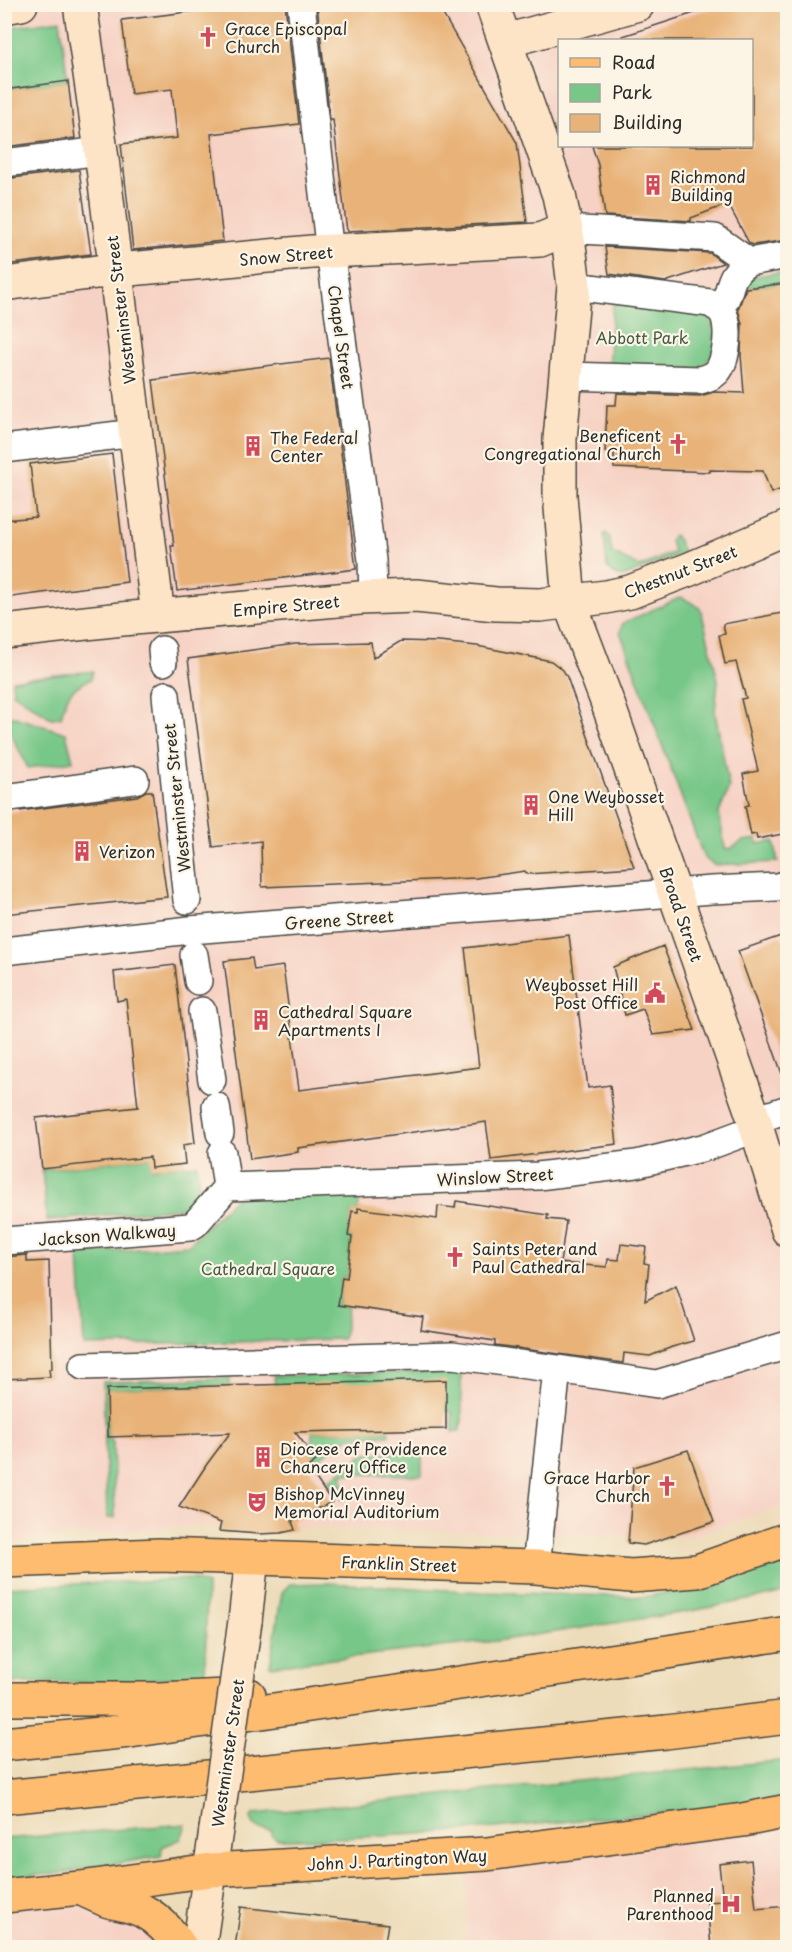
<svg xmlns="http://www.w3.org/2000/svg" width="792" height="1952" font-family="'Playpen Sans',sans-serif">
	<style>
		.built { fill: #f6d2c4; fill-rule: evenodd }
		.green { fill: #77c788; stroke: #51795a; stroke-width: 1.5 }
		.building { fill: #e8b278 }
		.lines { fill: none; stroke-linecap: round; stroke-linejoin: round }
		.street-casing { stroke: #484640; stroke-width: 30 }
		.secondary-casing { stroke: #484640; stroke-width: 36 }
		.primary-casing { stroke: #484640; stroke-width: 36 }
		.highway-casing { stroke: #484640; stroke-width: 36 }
		.street { stroke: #fff; stroke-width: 27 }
		.secondary { stroke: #fee4c6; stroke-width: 33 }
		.primary { stroke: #fdbc70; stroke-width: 33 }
		.highway { stroke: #fdbc70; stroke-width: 33 }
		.secondary-bridge-casing { stroke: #484640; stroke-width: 36; stroke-linecap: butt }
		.secondary-bridge { stroke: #fee4c6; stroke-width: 33 }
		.labels { text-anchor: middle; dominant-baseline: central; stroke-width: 4.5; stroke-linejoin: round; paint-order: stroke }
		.poi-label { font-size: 16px; fill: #2b2b2b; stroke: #fcf5e5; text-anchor: start }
		.street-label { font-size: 16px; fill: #2b2b2b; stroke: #fcf5e5 }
		.park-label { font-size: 16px; fill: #425a47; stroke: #fcf5e5 }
	</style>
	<rect width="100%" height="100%" fill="#fcf5e5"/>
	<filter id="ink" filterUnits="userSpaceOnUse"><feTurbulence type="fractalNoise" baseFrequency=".0167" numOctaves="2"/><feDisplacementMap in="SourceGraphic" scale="12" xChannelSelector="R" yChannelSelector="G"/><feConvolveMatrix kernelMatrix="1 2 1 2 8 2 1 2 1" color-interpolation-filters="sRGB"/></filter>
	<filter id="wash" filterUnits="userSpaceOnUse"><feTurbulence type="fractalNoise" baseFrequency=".008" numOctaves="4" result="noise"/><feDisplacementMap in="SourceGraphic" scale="24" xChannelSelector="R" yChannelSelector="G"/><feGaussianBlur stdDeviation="1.35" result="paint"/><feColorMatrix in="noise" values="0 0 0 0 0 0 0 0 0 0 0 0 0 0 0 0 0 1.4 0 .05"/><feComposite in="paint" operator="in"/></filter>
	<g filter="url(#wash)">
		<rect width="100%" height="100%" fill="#eddcb9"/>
		<path class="built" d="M5 5H787V1505L690 1537 201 1525 5 1542ZM560 40H752V146H560Z
			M787 1820V1947L463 1948 468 1911 465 1858Z
			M81 1884 182 1948H5V1889Z"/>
		<path class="green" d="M60 20 68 81 5 90 4 28Z
			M787 271V283L736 289 745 278Z
			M613 302 707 314C719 332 719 359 697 369L608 368Z
			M606 533 609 536 612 553 640 567 674 552 670 541 673 535 677 538 683 553 625 576C618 578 611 573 607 567L604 535Z
			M681 597 696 605 701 610 718 680 715 712 729 788 719 813 725 849H730L743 841 757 839 758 844 774 841 778 862 714 865 704 858 620 632 623 623Z
			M93 671 91 679C70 688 66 695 61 717L51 718 13 693 12 680Z
			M5 714 66 733 73 761 28 768 5 722Z
			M150 1157 152 1168 197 1164 201 1206 47 1221 42 1170Z
			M365 1193 359 1200 358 1212H352L348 1236 352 1237 347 1278 342 1277 338 1305 348 1307 343 1339 84 1346 79 1254 188 1245 238 1195Z
			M461 1371 462 1421 459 1432H453L452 1412 275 1385 274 1376Z
			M230 1378V1385L107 1389 108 1436 113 1443 115 1518H107L103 1382Z
			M389 1430V1435L350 1437 317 1460 309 1450 312 1446V1432Z
			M422 1452V1475L343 1474V1500L328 1481 365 1454Z
			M787 1562V1592L692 1611 496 1641 270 1666 282 1592 290 1584 328 1583 482 1592 644 1597 722 1582Z
			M193 1579 207 1585 205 1676 106 1682 5 1683 4 1587Z
			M787 1760V1798C723 1809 657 1813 592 1819 487 1829 382 1839 277 1839L271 1835 272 1830 260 1829 253 1823 251 1817 254 1814Z
			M186 1824 181 1839 162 1847 161 1856 54 1874 5 1877V1839Z"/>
		<g id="blocks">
			<path class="building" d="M237 4H285L299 124 211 134 223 241 133 250 121 144 177 138 172 89 131 94 122 20 237 6Z
				M317 4H437L517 143 527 222 347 231 333 120H330Z
				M722 4H788V240L753 245 749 243 728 204 691 218V221L605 216 598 165 592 146H752V40H624L623 36Z
				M68 81 75 138 4 147V90Z
				M79 170 91 254 4 265V179Z
				M605 247 710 253 723 263 665 282 609 274Z
				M788 283V487L771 493 763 471 710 470V472L614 468V452H605L607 405H616L617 393 700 396 714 392 744 393 741 355 742 324 738 309 746 288Z
				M329 358 356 569 177 591 171 546H174L153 380Z
				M112 454 127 582 4 598V520L36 517 30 464Z
				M788 612V833L757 839 756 834 751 835 745 806 749 805 743 774 758 771 741 699 746 698 736 662 725 664 719 635 725 634 723 624Z
				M401 641 439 642 477 646 551 661 563 670 567 677 634 867 527 874 525 871 476 878 262 887 261 841 213 847 188 659 295 644 371 642 373 658Z
				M146 791H152L167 897 4 914V813L137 796Z
				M569 935 588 1088 610 1085 617 1144 491 1160 486 1122 298 1148V1152L250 1159 224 961 252 958 254 970 283 966 299 1090 479 1067 465 948Z
				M781 936 783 940 788 939V1082H785L738 951Z
				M663 946 695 1030 653 1035 643 1009 625 1015 613 967Z
				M175 965 195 1143 183 1145 185 1164 151 1168 150 1157 42 1169 36 1118 138 1107 126 999 117 1001 114 972Z
				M456 1201 548 1215 547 1219 566 1221 560 1263 607 1267 608 1259 619 1260 621 1244 646 1247 644 1263 649 1264 645 1301 676 1285 694 1341 672 1347 650 1356 624 1353 623 1363 495 1345V1341L421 1330 423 1317 338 1305 342 1277 347 1278 352 1237 348 1236 352 1211 358 1212V1208L437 1219 438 1206 455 1208Z
				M27 1255V1262L49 1261 52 1369H49L50 1377 4 1379V1257Z
				M446 1380V1429L295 1432 317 1460 308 1467 332 1502 292 1521 295 1530 281 1533 259 1534 219 1531 221 1523 179 1507 207 1464 230 1433 108 1437 107 1389Z
				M688 1450 714 1522 644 1545 628 1543 634 1467Z
				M751 1860 756 1909 788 1906V1947H711L707 1902 723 1901 719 1864Z
				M241 1907 388 1924 384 1947H235Z"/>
		</g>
	</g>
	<g filter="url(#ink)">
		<use href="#blocks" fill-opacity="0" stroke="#484640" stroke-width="1.5"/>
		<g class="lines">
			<g class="street-casing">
				<path id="street" d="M301 4 328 236 372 560 373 598
					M4 163 101 151
					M566 229 715 238 749 262 788 255
					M718 307C736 294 722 278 749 262
					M567 376 700 380C707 378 712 377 717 372 727 361 731 324 722 312 719 308 714 306 710 303L574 286
					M4 449 135 433
					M162 650 163 662
					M166 695 187 900
					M4 798 135 780
					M4 951 190 930 712 890 777 887 788 884
					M194 955 198 981
					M202 1011 212 1080
					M216 1106 220 1133
					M755 1120 788 1109
					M222 1153 227 1187
					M227 1187 538 1176 636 1164 706 1147 757 1128
					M4 1241 190 1227 195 1224 227 1187
					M83 1366 452 1355 557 1369 657 1384 788 1345
					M536 1567 557 1369"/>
			</g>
			<g class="secondary-casing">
				<path id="secondary" d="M80 4 101 151 158 616
					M492 4 559 195 569 245 574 286 560 439V496L569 601 608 704 751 1110 788 1230
					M4 7 21 4
					M506 41 638 4
					M4 284 97 272 312 252 540 240 566 229
					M4 632 122 619 360 598 416 596 496 604 540 605 606 597 630 592 690 569 788 527
					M245 1621 252 1558
					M199 1948 216 1830"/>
			</g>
			<g class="primary-casing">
				<path id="primary" d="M4 1561 159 1555 536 1567 631 1576 697 1571 788 1539
					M84 1890C91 1893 99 1897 106 1900 118 1904 131 1905 143 1911 158 1919 172 1934 181 1948
					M4 1896 80 1888 211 1870 487 1854 743 1820 788 1811"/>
			</g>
			<g class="highway-casing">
				<path id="highway" d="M4 1699H159L249 1695
					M4 1744 130 1731 597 1663 788 1633
					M4 1797 666 1732 788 1717"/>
			</g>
			<use href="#street" class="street"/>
			<use href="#secondary" class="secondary"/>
			<use href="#primary" class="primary"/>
			<use href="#highway" class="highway"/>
			<g class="secondary-bridge-casing">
				<path id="secondary-bridge" d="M216 1830 245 1621"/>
			</g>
			<use href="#secondary-bridge" class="secondary-bridge"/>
		</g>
	</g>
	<defs>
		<g id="church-bare" transform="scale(1.62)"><path d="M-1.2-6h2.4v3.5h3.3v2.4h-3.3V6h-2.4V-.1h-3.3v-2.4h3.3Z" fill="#d1495b" stroke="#fcf5e5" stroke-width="2.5" paint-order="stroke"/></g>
		<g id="building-bare" transform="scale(1.62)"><path d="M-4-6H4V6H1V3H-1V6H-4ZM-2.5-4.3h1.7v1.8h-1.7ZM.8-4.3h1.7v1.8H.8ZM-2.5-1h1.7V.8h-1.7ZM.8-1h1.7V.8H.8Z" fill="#d1495b" stroke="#fcf5e5" stroke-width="2.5" paint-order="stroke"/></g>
		<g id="civic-bare" transform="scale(1.62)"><path d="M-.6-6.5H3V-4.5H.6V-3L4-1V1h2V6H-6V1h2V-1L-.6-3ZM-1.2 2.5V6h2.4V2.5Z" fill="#d1495b" stroke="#fcf5e5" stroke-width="2.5" paint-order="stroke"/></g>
		<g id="theatre-bare" transform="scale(1.62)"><path d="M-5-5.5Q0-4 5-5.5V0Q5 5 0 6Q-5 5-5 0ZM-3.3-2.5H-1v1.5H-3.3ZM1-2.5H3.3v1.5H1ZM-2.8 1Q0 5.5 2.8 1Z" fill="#d1495b" stroke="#fcf5e5" stroke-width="2.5" paint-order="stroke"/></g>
		<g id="hospital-bare" transform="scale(1.62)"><path d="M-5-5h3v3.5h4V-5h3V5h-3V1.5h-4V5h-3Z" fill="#d1495b" stroke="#fcf5e5" stroke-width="2.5" paint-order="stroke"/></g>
	</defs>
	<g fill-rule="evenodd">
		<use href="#church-bare" x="208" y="37"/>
		<use href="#building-bare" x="653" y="185"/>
		<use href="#church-bare" x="678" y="444"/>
		<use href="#building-bare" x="253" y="446"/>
		<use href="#building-bare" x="531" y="805"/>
		<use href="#building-bare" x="82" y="851"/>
		<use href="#civic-bare" x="655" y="993"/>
		<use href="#building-bare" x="261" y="1020"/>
		<use href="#church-bare" x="455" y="1257"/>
		<use href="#building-bare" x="263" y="1457"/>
		<use href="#church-bare" x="667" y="1486"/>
		<use href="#theatre-bare" x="257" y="1502"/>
		<use href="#hospital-bare" x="731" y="1904"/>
	</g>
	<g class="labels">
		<g class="poi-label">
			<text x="225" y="28">Grace Episcopal<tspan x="225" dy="18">Church</tspan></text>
			<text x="670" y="176">Richmond<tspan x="670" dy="18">Building</tspan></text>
			<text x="661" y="435" text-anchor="end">Beneficent<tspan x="661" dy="18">Congregational Church</tspan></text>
			<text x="270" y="437">The Federal<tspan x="270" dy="18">Center</tspan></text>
			<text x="548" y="796">One Weybosset<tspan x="548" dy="18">Hill</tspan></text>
			<text x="99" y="851">Verizon</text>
			<text x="638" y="984" text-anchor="end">Weybosset Hill<tspan x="638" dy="18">Post Office</tspan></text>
			<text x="278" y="1011">Cathedral Square<tspan x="278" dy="18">Apartments I</tspan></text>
			<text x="472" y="1248">Saints Peter and<tspan x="472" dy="18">Paul Cathedral</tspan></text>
			<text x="280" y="1448">Diocese of Providence<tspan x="280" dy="18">Chancery Office</tspan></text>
			<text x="650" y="1477" text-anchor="end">Grace Harbor<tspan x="650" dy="18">Church</tspan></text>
			<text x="274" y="1493">Bishop McVinney<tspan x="274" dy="18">Memorial Auditorium</tspan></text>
			<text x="714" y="1895" text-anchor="end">Planned<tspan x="714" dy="18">Parenthood</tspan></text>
		</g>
		<g class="street-label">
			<text transform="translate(286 255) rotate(-5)">Snow Street</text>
			<text transform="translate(120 310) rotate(-97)">Westminster Street</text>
			<text transform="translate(342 337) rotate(82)">Chapel Street</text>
			<text transform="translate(680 571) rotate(-21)">Chestnut Street</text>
			<text transform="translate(286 605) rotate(-5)">Empire Street</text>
			<text transform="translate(176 798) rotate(-96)">Westminster Street</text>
			<text transform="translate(682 914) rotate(71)">Broad Street</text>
			<text transform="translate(339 919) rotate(-4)">Greene Street</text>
			<text transform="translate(495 1176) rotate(-3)">Winslow Street</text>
			<text transform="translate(107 1234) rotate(-4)">Jackson Walkway</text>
			<text transform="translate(399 1563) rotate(2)">Franklin Street</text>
			<text transform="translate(227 1753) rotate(-82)">Westminster Street</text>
			<text transform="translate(397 1859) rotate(-3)">John J. Partington Way</text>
		</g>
		<g class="park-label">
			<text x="642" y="337">Abbott Park</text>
			<text x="268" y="1268">Cathedral Square</text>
		</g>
	</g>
	<rect width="792" height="1952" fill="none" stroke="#fcf5e5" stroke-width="24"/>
	<rect x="558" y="39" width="195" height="108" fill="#fcf5e5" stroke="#a8a49b" stroke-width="1.5"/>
	<rect x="570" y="58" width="30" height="9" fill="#fdbc70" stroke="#a8a49b" stroke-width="1.5"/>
	<text x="612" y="69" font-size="18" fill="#2b2b2b">Road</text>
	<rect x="570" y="84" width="30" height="18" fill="#77c788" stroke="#a8a49b" stroke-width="1.5"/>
	<text x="612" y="99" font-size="18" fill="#2b2b2b">Park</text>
	<rect x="570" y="114" width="30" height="18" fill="#e8b278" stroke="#a8a49b" stroke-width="1.5"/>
	<text x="612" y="129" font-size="18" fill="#2b2b2b">Building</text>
</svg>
